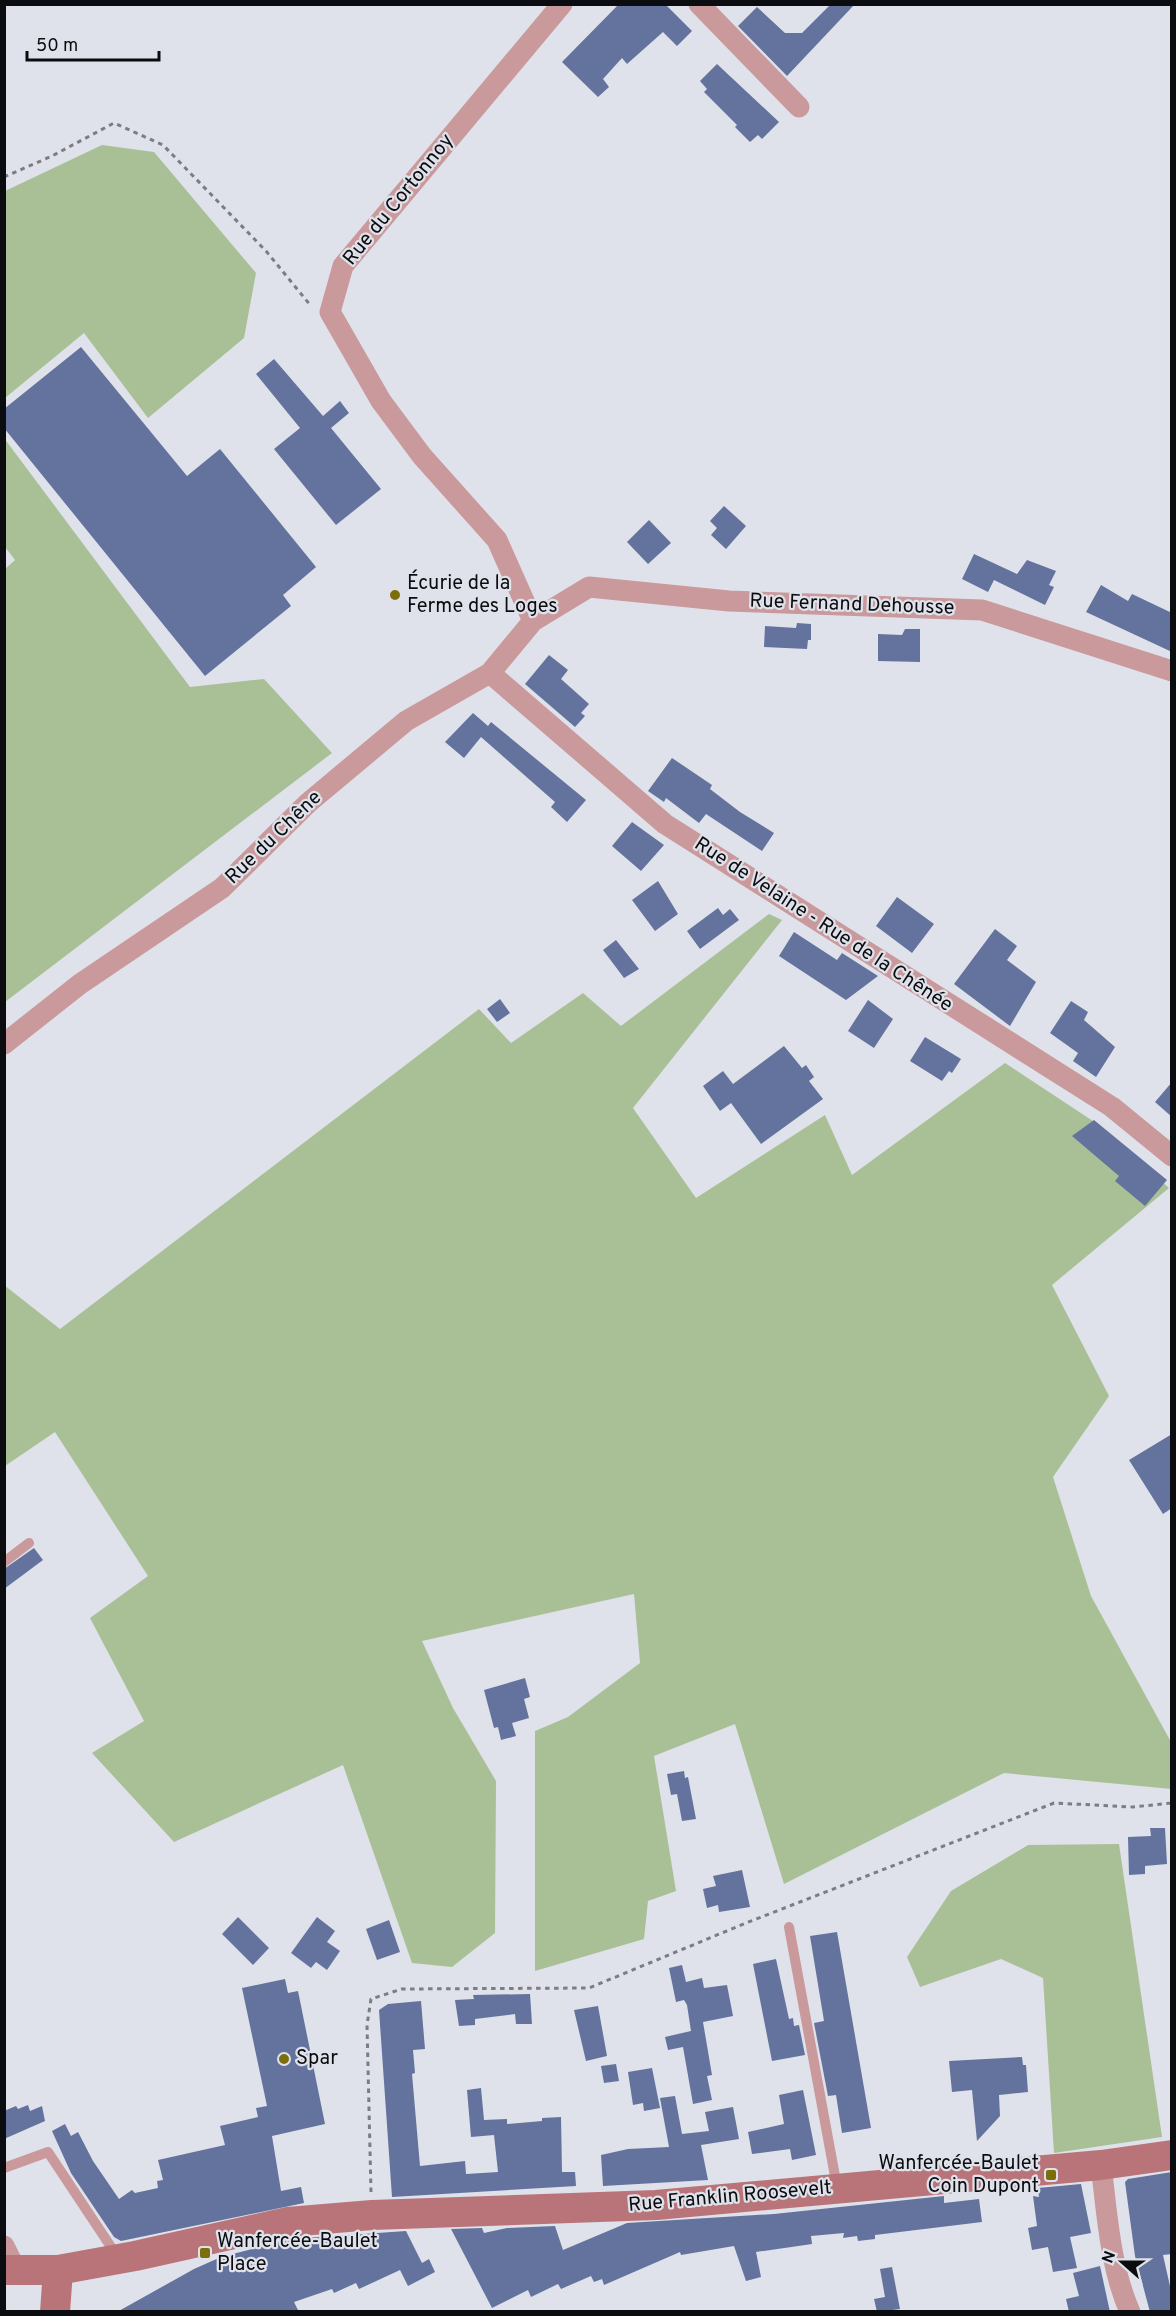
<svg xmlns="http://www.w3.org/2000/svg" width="1176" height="2316" font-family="Overpass,sans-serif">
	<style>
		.green { fill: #a9c097 }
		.building { fill: #63739d }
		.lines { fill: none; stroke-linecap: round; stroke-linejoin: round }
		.path { stroke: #7b7d82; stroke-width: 3; stroke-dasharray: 4.5 4.5; stroke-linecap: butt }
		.service { stroke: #c9999c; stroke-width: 10 }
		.minor { stroke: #c9999c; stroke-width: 21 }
		.secondary { stroke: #b9747a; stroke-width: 30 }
		.poi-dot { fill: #7d6e0c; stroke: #dfe2ea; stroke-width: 2 }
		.labels { text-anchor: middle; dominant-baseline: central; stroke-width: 4.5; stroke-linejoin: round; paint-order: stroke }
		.street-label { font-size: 20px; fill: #0b0c0f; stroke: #dfe2ea }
		.poi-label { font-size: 20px; fill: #0b0c0f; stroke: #dfe2ea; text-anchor: start }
	</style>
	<rect width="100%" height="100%" fill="#dfe2ea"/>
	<path class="green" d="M102 145 154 152 256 273 244 338 148 418 84 333 5 398V191Z
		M4 438 190 687 264 679 332 753 5 1002 4 570 15 560 5 547Z
		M769 914 782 920 633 1108 696 1198 825 1115 852 1175 1005 1063 1099 1125 1169 1188 1052 1285 1109 1396 1053 1477 1091 1596 1171 1742V1789L1004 1773 784 1884 735 1724 654 1756 676 1891 648 1901 644 1939 535 1971V1731L568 1717 640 1663 634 1594 422 1641 453 1708 496 1781 495 1933 452 1967 412 1963 343 1765 174 1842 92 1753 144 1721 90 1618 148 1576 55 1432 5 1466 4 1285 60 1329 479 1009 511 1043 583 993 621 1026Z
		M1119 1844 1162 2137 1054 2153 1043 1978 1001 1959 920 1987 907 1957 951 1891 1028 1845Z"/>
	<path class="building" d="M619 4H665L692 31 677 46 663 32 627 64 622 58 603 79 609 87 598 97 562 62Z
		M831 4H855L787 76 738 26 757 7 785 33H802Z
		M717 64 779 122 762 139 758 135 750 142 735 127 737 125 704 92 707 89 700 81Z
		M81 347 187 476 220 449 316 567 283 595 291 606 205 676 4 428V409Z
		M274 359 323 416 340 401 349 413 331 428 381 489 336 525 274 449 300 428 256 374Z
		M724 506 746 526 726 549 711 535 717 528 710 521Z
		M649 520 671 543 648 564 627 542Z
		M974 554 1017 574 1027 560 1056 571 1049 585 1054 587 1045 605 994 580 988 592 962 579Z
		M1101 585 1128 601 1132 594 1172 613V652L1086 612Z
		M797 623 811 624V640H808L807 649 764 647 765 626 796 628Z
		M905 629H920V662L878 661V634L902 635Z
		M549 655 568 670 561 679 589 704 581 713 585 716 575 727 525 684Z
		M473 713 488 726 491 722 586 800 567 822 551 807 555 802 481 737 464 758 445 742Z
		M672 758 712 785 710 789 740 812 774 833 762 851 706 814 699 823 666 798 664 802 648 791Z
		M632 822 664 845 641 871 612 846Z
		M658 881 678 914 655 931 632 900Z
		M897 897 934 924 912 953 876 926Z
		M718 908 723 915 730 909 739 920 700 949 687 931Z
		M995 929 1017 946 1007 960 1036 982 1010 1026 954 984Z
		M794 932 837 960 842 953 878 976 846 1000 779 956Z
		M616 940 639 969 624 978 603 950Z
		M500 999 510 1013 497 1022 487 1009Z
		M868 1000 893 1019 874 1048 848 1031Z
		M1071 1001 1088 1012 1084 1020 1115 1047 1096 1077 1073 1061 1078 1053 1050 1033Z
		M925 1037 961 1059 952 1073 949 1071 942 1081 910 1061Z
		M784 1046 802 1068 806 1065 814 1077 809 1081 823 1099 761 1144 731 1103 720 1111 703 1086 723 1071 733 1084Z
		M1172 1082V1117L1155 1102Z
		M1094 1120 1167 1180 1145 1206 1115 1181 1119 1176 1072 1136Z
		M1172 1434V1508L1163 1514 1129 1460Z
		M34 1548 43 1560 4 1589V1569Z
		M525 1678 530 1697 524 1699 529 1718 512 1723 516 1736 501 1740 498 1727 494 1728 484 1690Z
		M684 1771 685 1778 688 1777 696 1819 682 1821 677 1794 671 1795 667 1774Z
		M1150 1828H1165L1167 1864 1145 1866V1874L1129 1875 1128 1837 1151 1836Z
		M742 1870 750 1907 719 1912 718 1905 707 1908 703 1889 716 1886 713 1876Z
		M238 1917 269 1948 253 1965 222 1934Z
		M317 1917 335 1931 327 1942 340 1951 327 1970 316 1962 311 1968 291 1953Z
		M389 1920 400 1952 377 1960 366 1929Z
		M837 1932 871 2128 842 2133 836 2095 828 2096 814 2023 824 2021 810 1936Z
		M776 1959 789 2019 793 2018 794 2026 799 2025 805 2055 772 2061 753 1964Z
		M682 1965 686 1982 702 1978 704 1988 727 1985 733 2016 703 2022 712 2075 707 2076 712 2100 693 2104 683 2047 668 2050 665 2037 691 2031 687 2005 684 2000 676 2002 669 1968Z
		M285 1979 288 1993 298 1991 325 2124 272 2136 281 2191 301 2187 304 2203 121 2241 114 2237 71 2173 52 2131 65 2124 71 2136 78 2132 93 2161 119 2199 132 2190 135 2193 158 2188 157 2181 163 2180 158 2160 225 2145 220 2126 258 2117 256 2108 267 2106 242 1988Z
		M530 1994 532 2024H516L515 2014 475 2019V2025L459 2026 455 2000 474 1999 473 1995Z
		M421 2001 425 2049 413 2050 415 2073 412 2074 420 2166 465 2161 466 2174 498 2172 494 2135 471 2137 467 2090 481 2088 484 2120 507 2119V2124L542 2121V2118L561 2117 562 2172H575L576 2186 392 2197 379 2010 388 2004Z
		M598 2006 607 2056 586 2061 574 2010Z
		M1022 2057 1023 2065H1026L1028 2092 999 2095 1000 2116 977 2141 972 2090 952 2092 949 2061Z
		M616 2064 619 2081 604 2083 601 2066Z
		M652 2068 660 2108 644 2111 643 2103 633 2105 628 2072Z
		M803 2090 816 2155 792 2160 790 2149 752 2154 748 2132 784 2124 779 2095Z
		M675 2096 682 2134 709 2131 705 2112 733 2107 739 2139 701 2145 708 2180 603 2186 601 2155 628 2149 669 2147 660 2098Z
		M28 2105 30 2111 42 2106 45 2121 4 2139V2111L16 2106 18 2109Z
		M1172 2172V2254L1163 2255 1172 2295V2312H1150L1135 2256 1125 2182 1128 2179Z
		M1081 2184 1091 2233 1070 2237 1077 2268 1053 2272 1048 2247 1032 2250 1028 2228 1037 2226 1033 2196 1039 2197 1038 2188Z
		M944 2196V2203L979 2199 982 2222 875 2235V2239L858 2241 857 2236 843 2238 844 2233 811 2236 812 2244 756 2252 761 2277 746 2281 734 2246 681 2255 680 2252 604 2285 602 2279 594 2282 591 2276 561 2289 558 2284 531 2297 528 2290 492 2308 451 2229 482 2228 484 2233 507 2228 555 2226 563 2250 627 2223 774 2214Z
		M406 2231 422 2263 429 2259 435 2272 408 2286 400 2270 359 2289 356 2283 334 2293 332 2289 294 2302 299 2312H117L194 2269 221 2257 291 2239Z
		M1100 2266 1110 2312H1069L1066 2299 1079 2296 1073 2273Z
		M892 2267 900 2309 877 2312 874 2299 885 2297 880 2269Z"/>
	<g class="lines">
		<path class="path" d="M4 177 52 156 114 123 163 145 266 251 311 306
			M371 2192 367 2025 371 1999 402 1989 589 1988 746 1923 1054 1803 1133 1807 1172 1803"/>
		<path class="service" d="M4 1562 29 1543
			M789 1927 837 2187
			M4 2168 48 2152 117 2256"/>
		<path class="minor" d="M699 4 799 107
			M533 621 497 540 422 456 381 401 330 312 343 266 562 4
			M490 673 665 824 1112 1107 1172 1156
			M4 1044 80 984 222 888 308 803 406 721 490 673 533 621 589 587 729 601 982 610 1172 671
			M1101 2165C1107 2213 1110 2267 1130 2312
			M4 2246 15 2268"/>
		<path class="secondary" d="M4 2270H58L135 2256 288 2222 372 2215 656 2205 1101 2165 1172 2155
			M55 2312 58 2270"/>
	</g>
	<g class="poi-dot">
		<circle cx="395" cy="595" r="6"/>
		<circle cx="284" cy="2059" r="6"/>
		<rect x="1045" y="2169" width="12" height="12" rx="3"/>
		<rect x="199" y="2247" width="12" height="12" rx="3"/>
	</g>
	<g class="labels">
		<g class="street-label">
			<text transform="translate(399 200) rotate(-51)">Rue du Cortonnoy</text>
			<text transform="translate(852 605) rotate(2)">Rue Fernand Dehousse</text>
			<text transform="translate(274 838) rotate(-44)">Rue du Chêne</text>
			<text transform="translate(823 925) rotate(33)">Rue de Velaine - Rue de la Chênée</text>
			<text transform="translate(730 2197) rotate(-5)">Rue Franklin Roosevelt</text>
		</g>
		<g class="poi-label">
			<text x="407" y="584">Écurie de la<tspan x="407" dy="23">Ferme des Loges</tspan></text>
			<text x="296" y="2059">Spar</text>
			<text x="1039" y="2164" text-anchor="end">Wanfercée-Baulet<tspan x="1039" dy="23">Coin Dupont</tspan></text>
			<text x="217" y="2242">Wanfercée-Baulet<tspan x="217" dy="23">Place</tspan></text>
		</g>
	</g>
	<rect width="1176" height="2316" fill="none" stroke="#0b0c0f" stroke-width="12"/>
	<g transform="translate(1122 2262) rotate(291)" stroke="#dfe2ea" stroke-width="4.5" paint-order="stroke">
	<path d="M0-4.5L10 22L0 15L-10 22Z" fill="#0b0c0f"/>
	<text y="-9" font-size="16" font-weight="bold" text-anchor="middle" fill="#0b0c0f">N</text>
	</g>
	<path d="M27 51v9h132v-9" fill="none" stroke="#0b0c0f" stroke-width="3"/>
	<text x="36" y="51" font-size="18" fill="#0b0c0f" stroke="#dfe2ea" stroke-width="4.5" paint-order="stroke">50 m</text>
</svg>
